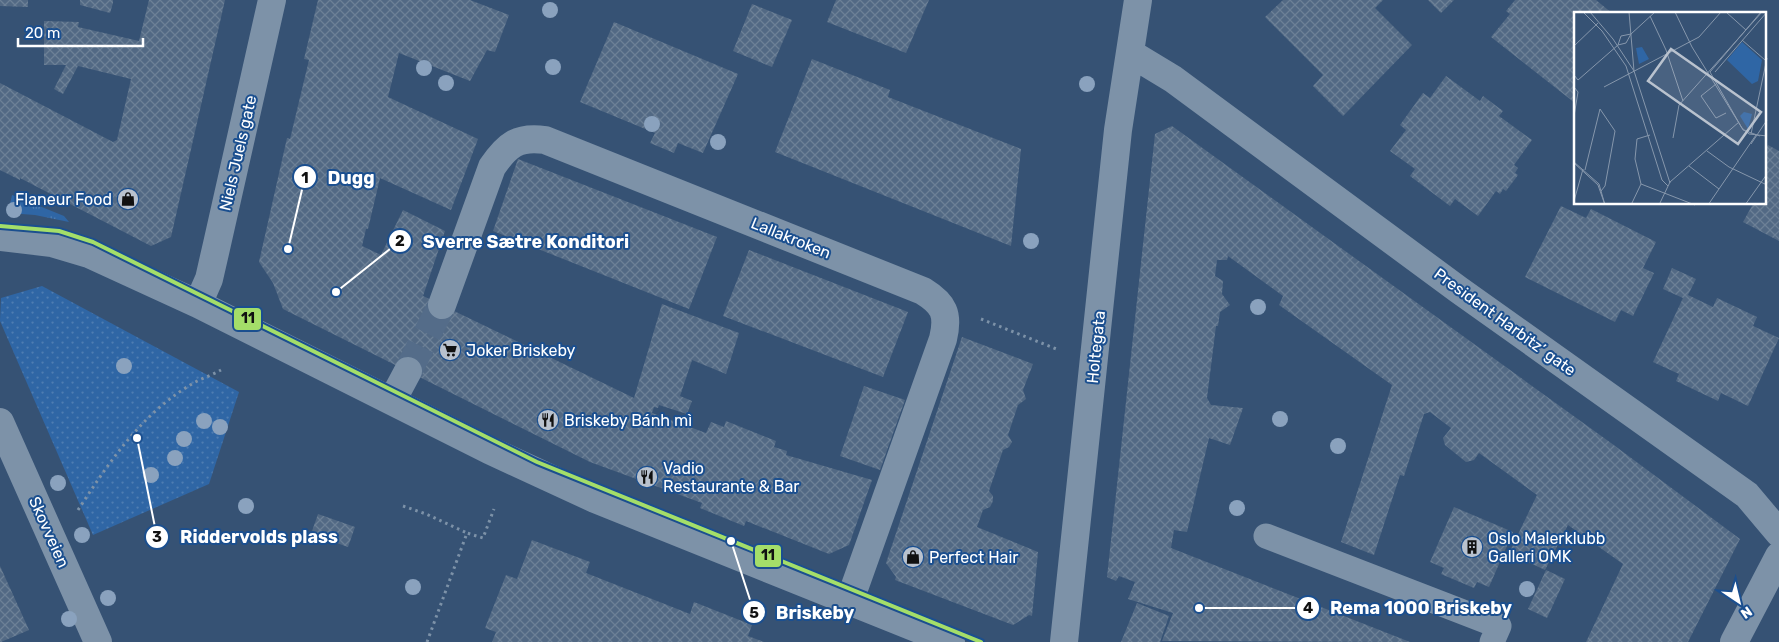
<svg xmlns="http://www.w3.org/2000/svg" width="1779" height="642" font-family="Rubik,sans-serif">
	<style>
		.grass { fill: url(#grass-tufts) }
		.park { fill: url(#park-dots) }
		.building { fill: url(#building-cross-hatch) }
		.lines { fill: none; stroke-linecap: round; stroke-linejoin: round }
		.minor-tunnel { stroke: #546c89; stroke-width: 28; stroke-dasharray: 28 14; stroke-linecap: butt }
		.path { stroke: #7d92a8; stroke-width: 3; stroke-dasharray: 2.5 4; stroke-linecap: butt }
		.service { stroke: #7d92a8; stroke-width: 25 }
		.minor { stroke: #7d92a8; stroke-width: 28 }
		.tram-1-casing { stroke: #1b4f8f; stroke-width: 8 }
		.tram-1 { stroke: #a4de69; stroke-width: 4 }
		.tree { fill: #8aa2be }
		.labels { text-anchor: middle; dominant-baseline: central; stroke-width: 4; stroke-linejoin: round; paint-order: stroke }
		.street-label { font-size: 16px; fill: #fff; stroke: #1b4f8f }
		.poi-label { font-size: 16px; fill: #fff; stroke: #1b4f8f; text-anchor: start }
		.inset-road { fill: none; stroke: #8697ac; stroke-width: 1 }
		.view { fill: #b9c2ce; fill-opacity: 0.15; stroke: #b9c2ce; stroke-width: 2.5 }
		.inset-edge { fill: none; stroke: #fff; stroke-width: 2.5 }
		.leader { fill: none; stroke: #fff; stroke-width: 2 }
		.callout-dot { fill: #fff; stroke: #1b4f8f; stroke-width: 2 }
		.mark-label { font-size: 15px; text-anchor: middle; font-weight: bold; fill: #111 }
		.callout-label { font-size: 18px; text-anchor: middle; font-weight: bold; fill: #fff; stroke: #1b4f8f; stroke-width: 4; stroke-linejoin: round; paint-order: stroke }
		.line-badge { stroke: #1b4f8f; stroke-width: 2 }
		.pale-badge-label { font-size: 14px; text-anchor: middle; font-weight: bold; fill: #111 }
	</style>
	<defs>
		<pattern id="grass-tufts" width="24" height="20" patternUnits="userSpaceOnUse" patternTransform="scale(1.25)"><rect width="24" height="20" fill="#2f66a5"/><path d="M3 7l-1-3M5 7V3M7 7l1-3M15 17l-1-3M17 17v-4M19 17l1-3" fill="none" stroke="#4e7db2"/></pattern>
		<pattern id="park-dots" width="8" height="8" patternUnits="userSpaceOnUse" patternTransform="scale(1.25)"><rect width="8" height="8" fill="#2f66a5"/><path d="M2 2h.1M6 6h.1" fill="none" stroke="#4e7db2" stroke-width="1.8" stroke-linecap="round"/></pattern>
		<pattern id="building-cross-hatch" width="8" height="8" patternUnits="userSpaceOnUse" patternTransform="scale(1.25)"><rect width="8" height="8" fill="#526984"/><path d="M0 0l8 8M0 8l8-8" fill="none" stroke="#6c8096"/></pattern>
	</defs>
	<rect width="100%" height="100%" fill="#365274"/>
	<path class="grass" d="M12 195 64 216 69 222 35 215 8 213Z"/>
	<path class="park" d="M42 286 239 392 209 484 93 535 0 321 1 298Z"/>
	<path class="building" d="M0 0H28V7L0 6Z
		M80 0H113V3L110 13 80 5Z
		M149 0H225L171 237 151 246 20 178V180L0 170V83L113 142 117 140 131 79 78 66 63 94 54 89 66 65H44V21L79 22 78 27 139 41Z
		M318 0H470L509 15 495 52 487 50 470 81 399 53 388 97 478 139 451 210 380 178 368 229H366L362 246 381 255 403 210 445 231 423 296 634 398 662 304 739 333 726 374 692 360 680 396 692 401 687 414 659 405 658 408 654 407 652 413 706 433 711 422 724 427 726 421 776 441 774 447 787 451 786 455 872 480 849 545 829 554 746 521 744 526 700 508 702 503 590 462 283 309 273 283 259 262 287 138 290 139 309 60 304 59Z
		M836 0H929L906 53 827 22Z
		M1283 0H1383L1375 8 1412 45 1343 116 1313 86 1323 75 1265 17Z
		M1428 0H1454L1441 13Z
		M1515 0H1596L1613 14H1575V103L1491 37 1510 14 1506 11Z
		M752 4 792 20 772 67 733 51Z
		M614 22 738 74 703 153 678 143 674 153 650 143 655 133 580 102Z
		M812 59 890 90 888 97 1021 149 1011 246 775 152Z
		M1446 76 1480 101 1483 96 1503 111 1499 116 1532 140 1514 165 1518 168 1515 173 1518 175 1506 191 1503 189 1500 194 1496 191 1478 216 1455 199 1450 206 1410 176 1415 169 1390 151 1406 130 1400 125 1423 93 1430 98Z
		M1172 126 1611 443 1740 539 1688 642H1586L1623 564 1568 525 1545 570 1509 553 1537 495 1479 453 1474 460 1466 462 1445 445 1443 438 1451 428 1430 412 1424 414 1404 476 1400 475 1374 555 1341 542 1392 385 1279 305 1283 296 1228 256 1227 260H1217L1215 276 1223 281 1222 294 1230 305 1220 312 1218 326H1216L1207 398 1211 405 1243 408 1230 445 1209 438 1187 532 1174 530 1171 548 1410 642 1162 641 1173 613 1128 599 1135 582 1119 576 1116 581 1107 577 1155 134Z
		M1768 145 1779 151V241L1743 222 1753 204H1765V149Z
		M518 159 717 237 689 309 493 231Z
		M1561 206 1586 218 1591 209 1656 242 1643 268 1654 273 1633 316 1621 310 1615 322 1525 277Z
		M749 250 908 312 883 377 723 316Z
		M1672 268 1696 279 1688 295 1713 307 1717 298 1757 317 1753 326 1779 338 1748 406 1721 393 1718 401 1676 381 1679 374 1653 362 1683 298 1663 289Z
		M962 337 1033 364 1023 390 1026 399 1018 405 1008 435 1012 442 1009 447 1003 450 989 491 993 496V501L990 507 983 510 977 527 1038 552 1032 616 1029 615 1013 625 895 580 896 577 886 563Z
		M864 386 905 400 880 470 840 456Z
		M1454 507 1513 532 1489 587 1477 582 1474 588 1441 574 1444 568 1430 562Z
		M318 514 355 527 348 547 311 534Z
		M532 540 590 562 586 573 690 614 694 602 752 625 748 636 764 642H492L496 632 485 628 506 575 517 579Z
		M0 566 29 630 1 642H0Z
		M1546 570 1565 579 1547 618 1528 609Z
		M1137 603 1169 616 1160 642H1121Z"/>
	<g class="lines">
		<path class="minor-tunnel" d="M408 371 442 305"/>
		<path class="path" d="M981 319 1059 350
			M403 506 426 514 467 533
			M78 510C108 464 139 417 187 387 197 380 210 376 221 370
			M427 642 467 533 483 538 494 509"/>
		<path class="service" d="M1266 536 1499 626 1492 642"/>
		<path class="minor" d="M1130 53 1173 79 1459 290 1747 495 1779 533
			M0 237 52 243 89 254 198 304 489 450 595 499 951 642
			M198 304 209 279 217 244 272 0
			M442 305 492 167C507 145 518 136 545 140L923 291C944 304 949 314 943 339L850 600
			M392 401 408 371
			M0 422 98 642
			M1064 642 1118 130 1138 0
			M1734 642 1779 556"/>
		<g class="tram-1-casing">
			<path id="tram-1" d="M0 226 59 231 93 242 537 462 981 642"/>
		</g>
		<use href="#tram-1" class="tram-1"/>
	</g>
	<g class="tree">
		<circle cx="550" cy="10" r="8"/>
		<circle cx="553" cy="67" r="8"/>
		<circle cx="424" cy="68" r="8"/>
		<circle cx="446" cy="83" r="8"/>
		<circle cx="1087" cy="84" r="8"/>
		<circle cx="652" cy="124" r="8"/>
		<circle cx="718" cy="142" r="8"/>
		<circle cx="14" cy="210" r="8"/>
		<circle cx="1031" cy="241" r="8"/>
		<circle cx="1258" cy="307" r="8"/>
		<circle cx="124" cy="366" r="8"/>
		<circle cx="1280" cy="419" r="8"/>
		<circle cx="204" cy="421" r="8"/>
		<circle cx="220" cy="427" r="8"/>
		<circle cx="184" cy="439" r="8"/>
		<circle cx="1338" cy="446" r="8"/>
		<circle cx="175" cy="458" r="8"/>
		<circle cx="151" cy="475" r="8"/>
		<circle cx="58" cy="483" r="8"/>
		<circle cx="246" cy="506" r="8"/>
		<circle cx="1237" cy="508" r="8"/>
		<circle cx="82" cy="535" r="8"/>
		<circle cx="413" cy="587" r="8"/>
		<circle cx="1527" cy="589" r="8"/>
		<circle cx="108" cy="598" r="8"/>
		<circle cx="69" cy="619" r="8"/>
	</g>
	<defs>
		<g id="shop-disc" transform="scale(1.125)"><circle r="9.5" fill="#b9c2ce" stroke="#1b4f8f"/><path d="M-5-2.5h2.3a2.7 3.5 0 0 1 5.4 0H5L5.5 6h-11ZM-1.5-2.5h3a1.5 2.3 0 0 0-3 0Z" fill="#111"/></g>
		<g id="supermarket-disc" transform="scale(1.125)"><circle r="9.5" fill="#b9c2ce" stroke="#1b4f8f"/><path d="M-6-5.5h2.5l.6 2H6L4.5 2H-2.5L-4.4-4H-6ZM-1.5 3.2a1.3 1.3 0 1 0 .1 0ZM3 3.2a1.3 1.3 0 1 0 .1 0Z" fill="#111"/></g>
		<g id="restaurant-disc" transform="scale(1.125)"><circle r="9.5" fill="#b9c2ce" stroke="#1b4f8f"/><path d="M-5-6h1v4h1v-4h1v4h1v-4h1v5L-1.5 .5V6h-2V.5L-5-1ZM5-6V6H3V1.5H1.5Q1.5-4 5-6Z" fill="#111"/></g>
		<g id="building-disc" transform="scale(1.125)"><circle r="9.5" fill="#b9c2ce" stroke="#1b4f8f"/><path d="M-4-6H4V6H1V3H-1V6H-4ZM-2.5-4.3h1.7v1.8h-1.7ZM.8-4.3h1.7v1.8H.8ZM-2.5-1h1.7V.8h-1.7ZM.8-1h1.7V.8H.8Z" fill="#111"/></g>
	</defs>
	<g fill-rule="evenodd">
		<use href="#shop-disc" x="128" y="199"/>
		<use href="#supermarket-disc" x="450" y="350"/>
		<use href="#restaurant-disc" x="548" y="420"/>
		<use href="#restaurant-disc" x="647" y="477"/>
		<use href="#building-disc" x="1472" y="547"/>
		<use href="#shop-disc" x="913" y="557"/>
	</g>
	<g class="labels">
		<g class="street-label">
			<text transform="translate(238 153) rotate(-77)">Niels Juels gate</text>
			<text transform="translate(791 238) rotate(22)">Lallakroken</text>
			<text transform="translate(1505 322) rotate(36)">President Harbitz’ gate</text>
			<text transform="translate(1096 347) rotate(-84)">Holtegata</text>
			<text transform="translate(49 532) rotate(66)">Skovveien</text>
		</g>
		<g class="poi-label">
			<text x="112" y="199" text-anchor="end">Flaneur Food</text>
			<text x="466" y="350">Joker Briskeby</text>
			<text x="564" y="420">Briskeby Bánh mì</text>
			<text x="663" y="468">Vadio<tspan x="663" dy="18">Restaurante &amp; Bar</tspan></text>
			<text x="1488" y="538">Oslo Malerklubb<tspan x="1488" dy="18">Galleri OMK</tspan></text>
			<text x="929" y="557">Perfect Hair</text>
		</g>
	</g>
	<g transform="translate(1574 12)">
		<rect width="192" height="192" fill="#365274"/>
		<path d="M168 30 188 48 184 69 178 72 153 48ZM68 35 75 47 65 52 62 36ZM170 100 178 102 174 117 166 104Z" fill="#2f66a5"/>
		<path class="inset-road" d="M9 0 28 19 52 54 88 168 94 174M16 0 39 27 60 59 96 171M55 0 60 59M101 0 118 35 168 116 175 122 193 124M152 0 172 18M76 4 92 38 109 89M168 28 191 48M44 33 47 24 57 22 81 0M0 34 24 11M141 60 193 0M0 63 4 68 44 33 52 31 57 22M142 72 127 84 142 106 152 101M0 75 4 80 0 104M30 75 125 25 147 0M177 122 193 46M186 124 169 118 136 60 187 0M99 126 105 93 188 0M177 132 193 108M133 139 155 155 193 173M0 150 25 172 31 193M0 151 24 173 31 193M115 154 145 177M11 158 26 97 41 119 31 174 27 179M67 172 121 193M0 189 9 157M57 193 67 172 61 147 63 127 76 123M85 193 96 170 165 110M134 193 182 123M171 193 193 162"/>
		<path class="view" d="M97 37 187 100 164 132 74 69Z"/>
		<rect width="192" height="192" class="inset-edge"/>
	</g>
	<path class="leader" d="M288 249L305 177M336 292L400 241M137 438L157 537M1199 608L1308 608M731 541L754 612"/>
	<g class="callout-dot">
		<circle cx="288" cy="249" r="5"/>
		<circle cx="336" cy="292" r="5"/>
		<circle cx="137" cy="438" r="5"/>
		<circle cx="1199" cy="608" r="5"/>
		<circle cx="731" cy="541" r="5"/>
		<circle cx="305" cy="177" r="12"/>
		<circle cx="400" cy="241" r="12"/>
		<circle cx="157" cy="537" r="12"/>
		<circle cx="1308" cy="608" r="12"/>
		<circle cx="754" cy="612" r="12"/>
	</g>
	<g class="mark-label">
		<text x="305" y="183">1</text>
		<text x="400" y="246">2</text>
		<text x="157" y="542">3</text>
		<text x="1308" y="613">4</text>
		<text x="754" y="618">5</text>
	</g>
	<g class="callout-label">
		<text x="351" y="184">Dugg</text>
		<text x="526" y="248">Sverre Sætre Konditori</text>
		<text x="259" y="543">Riddervolds plass</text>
		<text x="1421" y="614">Rema 1000 Briskeby</text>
		<text x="815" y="619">Briskeby</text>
	</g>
	<g class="line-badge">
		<rect x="233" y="307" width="29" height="24" rx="5" fill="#a4de69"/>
		<rect x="754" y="544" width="28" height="24" rx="5" fill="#a4de69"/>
	</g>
	<g class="pale-badge-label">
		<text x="248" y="323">11</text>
		<text x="768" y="560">11</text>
	</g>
	<g transform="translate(1739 602) rotate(145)" stroke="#1b4f8f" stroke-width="4" paint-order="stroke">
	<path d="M0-4L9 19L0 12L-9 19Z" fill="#ffffff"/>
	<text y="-8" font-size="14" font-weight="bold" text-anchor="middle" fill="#ffffff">N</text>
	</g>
	<path d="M18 38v8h125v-8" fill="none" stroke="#ffffff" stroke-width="2.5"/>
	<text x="25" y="38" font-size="15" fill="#ffffff" stroke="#1b4f8f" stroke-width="4" paint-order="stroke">20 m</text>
</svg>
